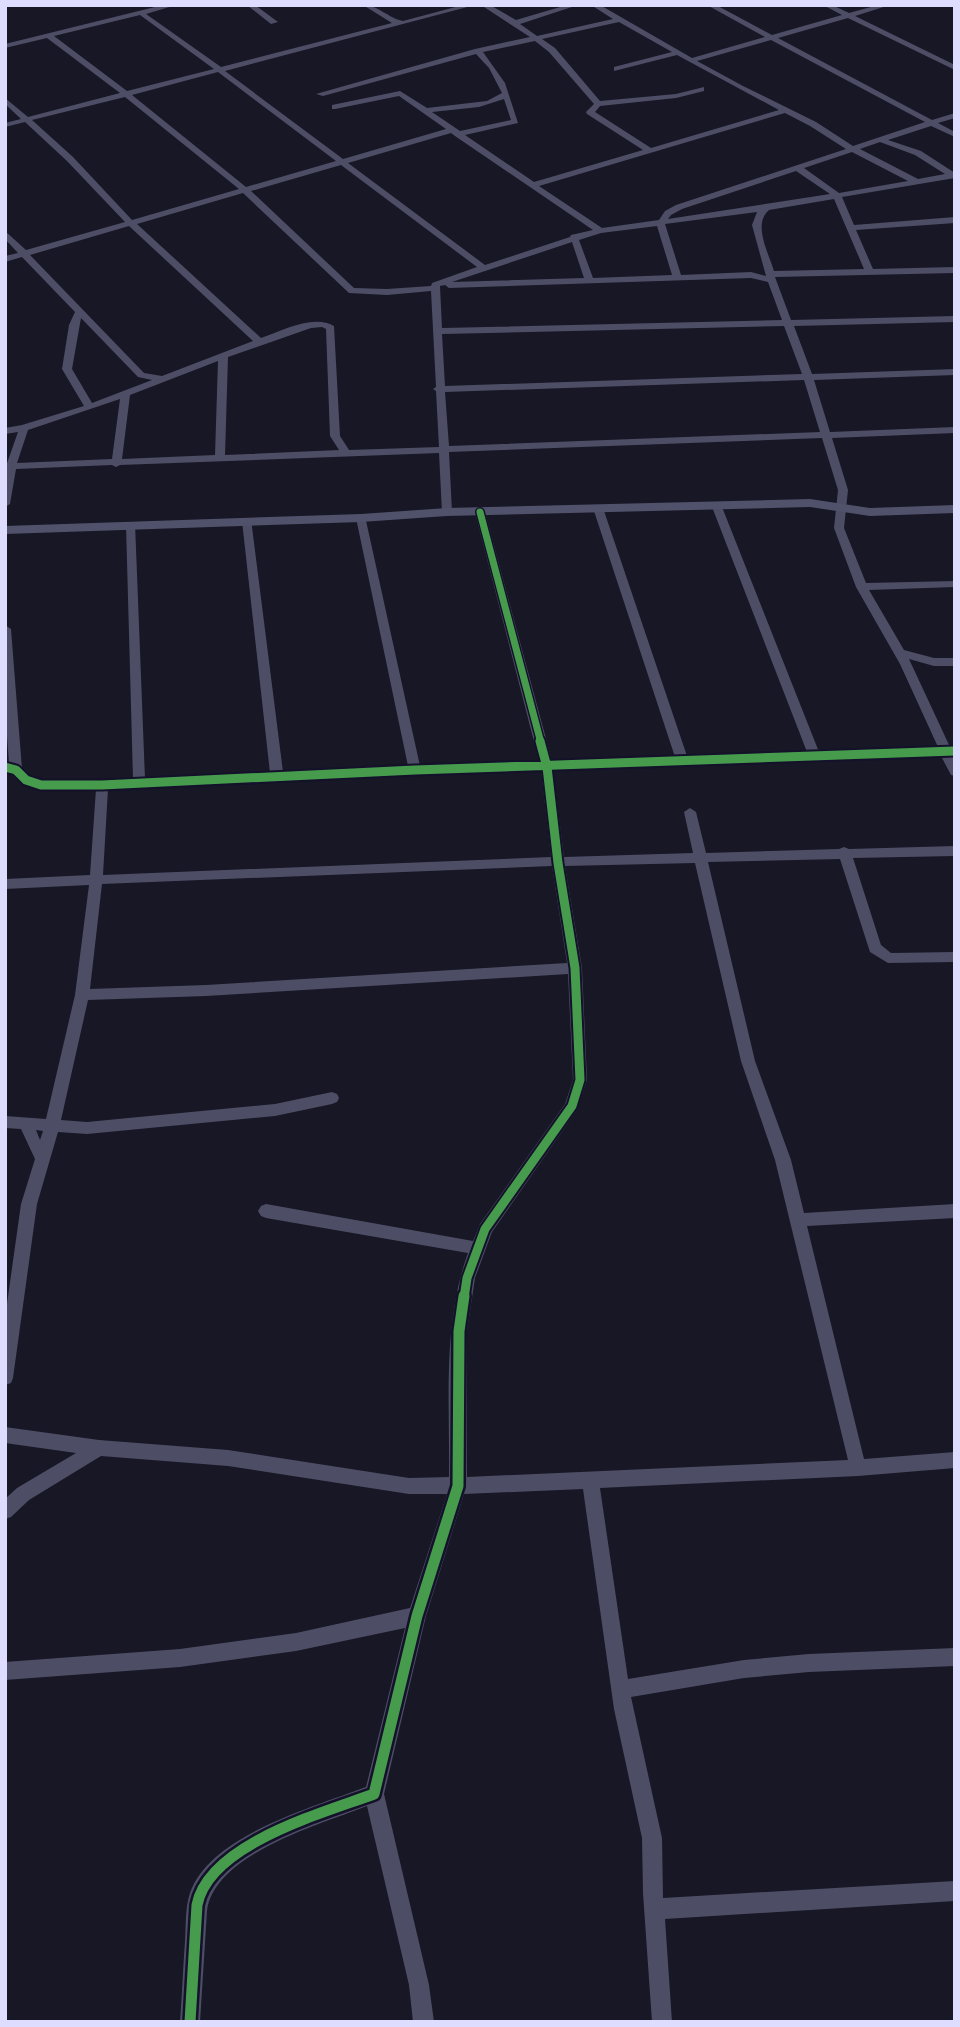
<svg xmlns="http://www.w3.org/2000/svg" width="960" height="2027" font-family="'Space Grotesk',sans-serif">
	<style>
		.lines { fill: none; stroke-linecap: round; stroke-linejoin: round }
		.street { fill: #4d4d66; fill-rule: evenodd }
		.secondary { fill: #50516b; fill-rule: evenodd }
		.cycleway-far2-casing { stroke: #14112b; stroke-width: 10 }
		.cycleway-far1-casing { stroke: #14112b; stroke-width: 13 }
		.cycleway-casing { stroke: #14112b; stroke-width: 16 }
		.cycleway-far2 { stroke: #469c4c; stroke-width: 7 }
		.cycleway-far1 { stroke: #469c4c; stroke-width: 9 }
		.cycleway { stroke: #469c4c; stroke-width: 11 }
	</style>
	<rect width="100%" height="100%" fill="#181725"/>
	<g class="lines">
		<path class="street" d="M163 5H176L146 14 221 67 392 23 363 5C378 5 388 18 403 21L463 5H475L225 71 343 159 446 129 399 96 335 109H332V105L400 91 427 108 487 101 502 93 489 68 476 54 323 96 316 94 475 49 530 37 481 5H490L516 20 567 5H578L520 24 537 36 613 19 591 5H600L692 58 765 37 707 5H716L772 35 842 15 823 5H832L849 13 878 5H890L855 16 955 65V70L848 18 778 38 932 120 955 113V118L938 123 955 132V137L931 126 888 140 921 151 955 173V178L842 197 854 225 955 217V223L856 230 873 269 955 267V273L775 277 791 320 955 316V322L794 326 812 374 955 369V375L814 380 830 432 955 427V433L832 438 848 490 844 528 866 583 955 581V587L869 590 904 650 934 658H955V666H934L909 659 950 747H955V776L951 775 941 756 553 769 564 857 693 853 684 812 690 808 696 812 706 853 839 849 844 847 849 849 955 846V856L853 858 881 945 891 953 955 952V962L888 963 870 952 840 859 708 862 755 1061 791 1160 804 1213 955 1204V1218L807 1226 864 1459 955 1452V1468L858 1476 600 1488 628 1679 744 1660 809 1654 955 1648V1666L809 1672 744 1678 631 1697 662 1838 663 1898 955 1881V1901L665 1919 672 2022H652L643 1893 642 1838 614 1709 583 1489 464 1494 426 1616 384 1794 429 1985 434 2022H413L409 1985 367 1806C321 1824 214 1854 207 1911L200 2022H180C182 1995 183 1968 185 1941 186 1925 185 1908 190 1893 210 1835 314 1807 366 1787L405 1628 296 1651 180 1667 5 1680V1662L180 1649 296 1633 410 1608 447 1494H409L228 1466 101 1456 29 1500 11 1517 5 1519V1499L17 1488 76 1453 5 1443V1427L99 1440 228 1450 409 1478 449 1477C450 1403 442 1324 468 1253L266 1218 261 1216 258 1211 261 1206 266 1204 473 1241 480 1224 565 1104 573 1080 568 974 206 996 88 1000 61 1120 87 1122 275 1104 332 1092 337 1094 339 1098 337 1102 332 1104 275 1116 87 1134 58 1132 37 1204 13 1378 11 1383 5 1385V1318L21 1204 35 1159 21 1129 5 1128V1116L46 1119 75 995 89 885 5 889V879L90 875 96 789C73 789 44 794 23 784 16 780 14 774 5 771V763L9 764 5 708V625L11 629 22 769 30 777 42 781 133 779 126 525 131 522 135 523 145 779 270 773 242 521 243 519H251L283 772 408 766 356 518 357 516H365L420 766 539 761 475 512 480 509 485 512 552 761 675 757 593 508 598 505 603 508 687 756 807 752 712 507 717 504 722 507 819 752 938 747 900 664 856 587 834 528 838 490 822 438 449 452 452 512 447 515 442 512 439 453 120 465 116 467 112 465 16 469 10 504 5 507 6 466 18 432 5 434V428L22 425 84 406 62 369 69 325 75 312 22 257 5 262V256L18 253 5 239V231L26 250 125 222 67 161 25 122 5 127V123L21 119 5 104V98L28 117 120 93 47 38 5 48V44ZM140 15 214 69 127 91 54 36ZM619 22 672 52 614 67V71L677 55 779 110 651 148 595 112 600 106 676 98 704 91V87L676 94 600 101 555 48 542 39ZM771 40 925 122 853 146 816 122 743 86 697 61ZM535 41 549 52 594 104 586 112 587 114 643 150 534 182 465 135 518 123 505 83 483 52ZM218 72 336 161 246 187 132 95ZM125 97 239 189 132 220 73 157 32 120ZM504 99 511 120 460 131 432 112 479 107ZM785 113 810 126 846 149 676 205 665 211 659 220 602 228 539 186ZM451 133 455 136 593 230 571 235 570 237 485 265 348 163ZM880 142 915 155 945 174 918 179 860 149ZM852 152 908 181 839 193 804 168ZM341 165 477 267 432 283 431 286 387 289 354 288 251 191ZM796 171 830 194 668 219 671 215 682 209ZM243 193 349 293 387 295 431 291 436 387 433 389 436 391 439 447 349 450 340 436 334 326C313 314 282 331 261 338L137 224ZM834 199 864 269 774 271C769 254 752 224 769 210ZM757 212 752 225 766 276 751 272 681 275 665 224ZM129 226 253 341 162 376 144 373 30 255ZM657 226 672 275 593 278 579 240 601 233ZM572 242 584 278 452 282ZM751 278 768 282 782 320 442 328 440 286 445 285 449 288ZM81 318 138 377 152 380 92 403 72 369ZM784 326 802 374 445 386 442 334ZM322 327 326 329 330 436 339 450 225 455 228 357 311 328ZM218 361 215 455 122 459 130 395ZM804 380 820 432 449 446 445 392ZM120 399 112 459 17 463 28 430ZM541 770 551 857 103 875 108 789ZM695 863 741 1061 775 1160 848 1460 467 1477V1331L475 1278 492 1232 577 1110 587 1080 582 968 565 866ZM552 866 567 963 206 985 90 989 102 884ZM36 1130 43 1131 40 1140Z
			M247 5H255L278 22 271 24Z"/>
		<path class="secondary" d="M810 499 870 508 955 505V513L870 516 810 507 447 516 361 522 5 534V526L361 514 447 508Z"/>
		<g class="cycleway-far2-casing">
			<path id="cycleway-far2" d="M480 512 541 743"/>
		</g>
		<g class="cycleway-far1-casing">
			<path id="cycleway-far1" d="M5 767 16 770 26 780 41 785H102L415 770 955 751
				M464 1298 467 1278 485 1229 572 1106 580 1080 575 968 558 863 547 767 540 741"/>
		</g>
		<g class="cycleway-casing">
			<path id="cycleway" d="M190 2022 197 1905C209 1844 323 1813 374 1794L417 1616 458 1486 459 1331 464 1296"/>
		</g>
		<use href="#cycleway-far2" class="cycleway-far2"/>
		<use href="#cycleway-far1" class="cycleway-far1"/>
		<use href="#cycleway" class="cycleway"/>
	</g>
	<rect width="960" height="2027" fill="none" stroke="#dedcff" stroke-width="14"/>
</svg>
